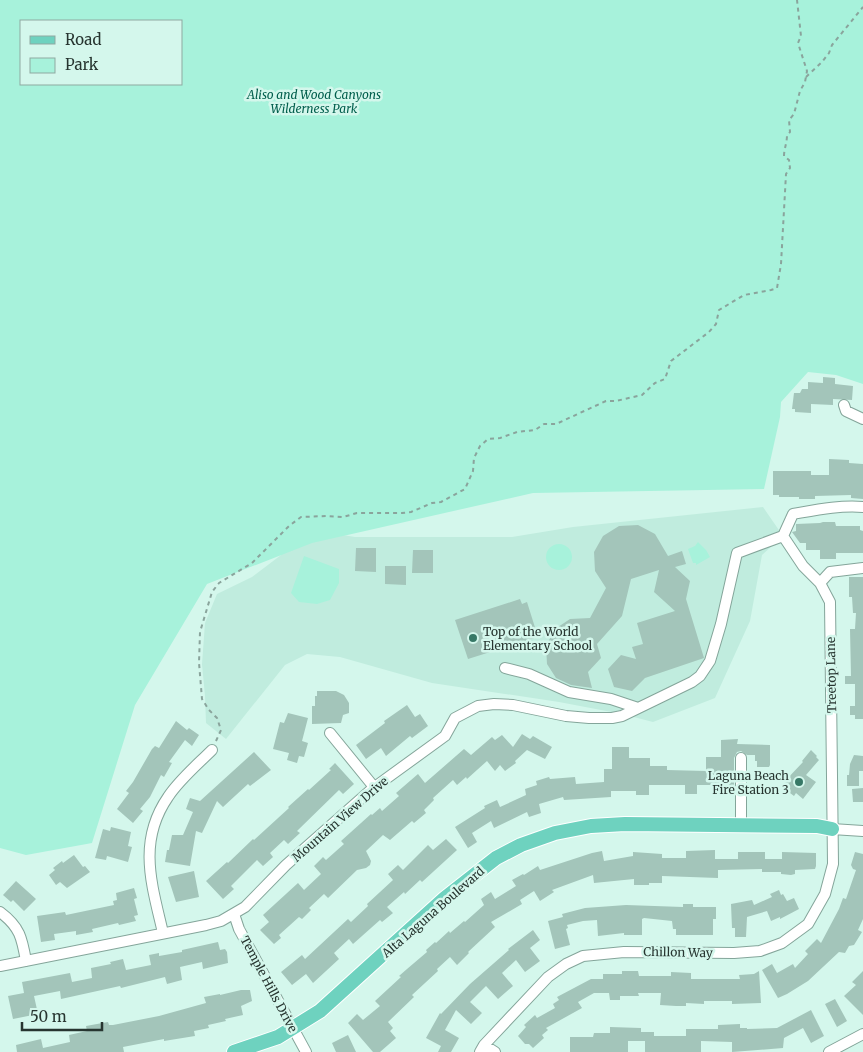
<svg xmlns="http://www.w3.org/2000/svg" width="863" height="1052" font-family="Merriweather,serif">
	<style>
		.built { fill: #c0ecde }
		.green { fill: #a7f2db; fill-rule: evenodd }
		.building { fill: #a3c5ba }
		.lines { fill: none; stroke-linecap: round; stroke-linejoin: round }
		.minor-casing { stroke: #84a59a; stroke-width: 12 }
		.major-casing { stroke: #fff; stroke-width: 16 }
		.path { stroke: #8aa49c; stroke-width: 2; stroke-dasharray: 4 4; stroke-linecap: butt }
		.minor { stroke: #fff; stroke-width: 10 }
		.major { stroke: #6ed2bf; stroke-width: 14 }
		.poi-dot { fill: #377866; stroke: #d4f7ec; stroke-width: 2 }
		.labels { text-anchor: middle; dominant-baseline: central; stroke-width: 5; stroke-linejoin: round; paint-order: stroke }
		.park-label { font-size: 12px; font-style: italic; fill: #005e4c; stroke: #d4f7ec }
		.poi-label { font-size: 12px; fill: #273530; stroke: #d4f7ec; text-anchor: start }
		.street-label { font-size: 12px; fill: #273530; stroke: #d4f7ec }
	</style>
	<rect width="100%" height="100%" fill="#d4f7ec"/>
	<path class="built" d="M763 507 783 536 762 555 750 621 715 698 653 722 622 714 559 702 432 683 340 657 307 654 285 665 226 739 206 723 205 696 202 664 205 623 217 594 252 577 285 552 325 532 355 537H512L573 527Z"/>
	<path class="green" d="M0 0H863V384L836 375 808 372 781 402 780 417 764 489 533 493 312 543 207 584 135 705 92 843 26 855 0 848ZM21 21H181V84H21Z
		M698 542 706 550 710 557 696 565V563H693L688 549 695 546Z
		M546 557a13 13 0 1 1 26 0a13 13 0 1 1-26 0Z
		M304 556 339 569V583L330 600 317 604 299 602 291 593Z"/>
	<path class="building" d="M823 377 835 378V384L853 386 852 400 833 399V405L811 404V413L795 412V409H792L794 393H800L802 389H808V382L823 383Z
		M829 459 849 460V463L863 464V499L851 498V495L815 496V499H799V497H779V495H773V471H811V475H829Z
		M823 522H835L836 526H860V530L863 531V553H836V559H820V550H806V543H800L792 532 796 531V524L820 523Z
		M638 525 655 534 668 556 682 551 686 564 675 567 690 581 686 599 704 658 645 678 632 691 614 687 608 669 621 655 636 659 632 647 643 644 637 623 675 611 654 592 659 570 631 579 622 616 597 644 601 658 588 672 592 688 571 685 556 678 547 664 546 646 555 629 570 619 590 618 606 588 595 571 594 552 603 536 619 526Z
		M356 548H376V572L355 571Z
		M413 550H433V573H412Z
		M385 566H406V585L385 584Z
		M849 577H863V719H855V715H850V706H855V684H845V676H851L850 629H855L856 613H853L852 597H849Z
		M520 599 522 604 527 602 538 637 468 659 455 620Z
		M317 691H336L344 695 349 703V713L343 715 341 723 312 724V706H315V696H317Z
		M407 705 415 717 420 714 428 726 412 738 410 736 386 756 381 748 366 759 356 745 385 723 384 721Z
		M288 713 308 718 302 741 308 743 304 757 299 756 297 763 287 760 289 753 273 749 280 722 284 723Z
		M176 721 187 730 189 728 199 735 192 746 185 740 169 762 172 763 164 777 161 775 150 797 140 809 143 811 133 823 117 809 129 793 126 791 133 782 152 749 155 746 159 748Z
		M522 734 530 739 533 736 552 747 545 759 527 750 515 761 516 763 505 771 500 765 495 771 487 761 467 779 466 777 457 785 453 780 433 798 434 800 424 810 426 813 414 823 412 821 390 840 383 835 366 851 371 861 370 865 366 868 357 870 328 898 324 894 309 908 311 910 302 919 299 917 279 935 281 938 274 944 260 930 269 922 263 915 298 883 304 890 321 874 314 866 323 857 326 860 344 844 341 841 371 814 372 815 380 808 382 811 399 796 396 793 418 774 425 783 464 749 471 755 492 737 495 740 502 735 513 747Z
		M738 739 737 744 770 745V765L769 767H757V761H755V755H747L741 751 737 752 734 758V790H721V785H697V794H685V785H649V795H636V791H611V797L564 800 563 797 539 804 541 813 529 817 527 812 494 828 491 821 472 833 477 842 468 848 455 827 485 808 484 806 497 800 500 807 526 795 525 789 537 785 536 781 549 777 550 779 575 777 576 784 604 782V769H612V747H629V758H650V766H667V770L706 771V757H721V740Z
		M811 750 817 756 816 757 819 760 806 775 816 782 803 799 796 793 794 796 782 787 786 782 785 781 803 762 802 761Z
		M254 752 271 770 250 786 248 784 223 807 217 801 202 833 196 831 190 866 165 862 167 850H169L172 835H183L193 812 186 809 190 798 200 801Z
		M854 755 863 756V771H859V786H847V775H849L850 764Z
		M335 763 354 784 343 794 339 790 297 831 300 833 288 844 284 840 270 853 273 857 263 866 257 860 231 886 234 889 223 899 206 881 227 862 228 863 253 839 254 840 289 808 288 807 308 789 309 790 331 770 329 769Z
		M863 788V802H853L852 789Z
		M111 827 131 832 128 846 132 847 128 862 107 856 106 860 95 858 103 829 110 831Z
		M446 839 457 850 422 882 420 880 405 894 404 892 387 907 393 913 382 922 380 920 353 944 349 939 334 953 339 959 313 983 306 974 292 985 281 972 302 955 305 959 348 919 351 922 368 906 367 904 393 880 388 874 398 865 403 870 428 845 433 850Z
		M715 850V859H738V852H765V859H782V852L816 853V866L815 869 795 870V874L791 875 781 874V872H762V869L718 870V878L662 876V883H649V885H634V879L594 883 593 875 552 890 554 892 540 901 534 891 520 900 522 904 491 922 495 927 468 952 469 953 457 965 450 957 437 969 438 971 412 995 414 997 388 1022 393 1028 390 1031 396 1038 380 1052H373L348 1023 357 1014 363 1020 380 1006 375 1001 401 977 399 976 407 969 427 952 426 950 435 942 436 943 449 931 450 933 464 921 465 922 484 905 481 899 491 892 495 899 516 886 512 880 523 874 524 875 538 866 540 870 592 853 602 851 604 861 633 856V852L662 854V858H686V851Z
		M855 852 863 854V919L858 930 862 932 854 945 849 946 845 953 839 952 808 981 787 994 778 998 762 970 772 964 777 973 793 964 795 968 808 954 805 951 817 939 821 943 839 909 843 898 846 899 856 870 853 869 851 865Z
		M74 855 83 867 85 866 90 872 67 888 60 882 56 885 49 875 55 870 53 868 62 861 63 863Z
		M194 871 199 897 176 902 168 877Z
		M16 881 36 899 24 911 13 900 11 902 3 895Z
		M134 888 137 898 134 899 138 915 134 916 136 921 119 925 118 923 92 929 93 932 76 935V931L54 934 55 940 41 942 37 916 65 912 66 915 114 905 113 901 117 900 116 893Z
		M779 890 781 895 783 894 787 901 794 898 799 909 780 919V917L771 921 767 911 747 917 746 937H735V928H732L731 904 752 900 754 905 772 897 770 894Z
		M683 904H693V907H716V919H713V935H676V929H673L672 921 644 918 642 919V935H624V933L598 936 597 920 583 921 567 925 568 928 566 929 570 945 555 949 548 921 563 917 562 914 585 908 626 905 683 907Z
		M533 930 540 940 530 948 540 961 525 972 516 960 502 973 513 986 498 999 486 986 470 1002 482 1013 471 1024 456 1010 445 1030 459 1038 451 1052H438L441 1046 426 1038 440 1013 441 1014 470 984 509 950 508 949Z
		M218 942 220 950 225 949 227 952 228 963 203 969 202 962 180 967 182 980 167 984 165 977 121 988 120 986 61 999 60 991 34 996 38 1014 13 1019 8 996 24 993 22 982 70 973 72 982 92 978 91 968 111 964 110 962 123 959 126 970 151 965 149 955 159 953V956L182 952V950Z
		M622 971H638L639 976H671V972L691 973V979H740L739 975 754 974 759 971 761 1003 732 1004V1001H704V1004L686 1003V1006H676L660 1005 661 993H638L639 996H620V1000H610L609 993H594L578 1002 582 1008 546 1028 548 1030 542 1035 544 1038 533 1048 529 1044H525L518 1036 526 1027 524 1025 535 1015 537 1018 555 1008 553 1004 559 1000 557 997 591 979H603V974H622Z
		M863 971V1015L844 996 856 985 852 982Z
		M241 990H250L252 1001 241 1006 243 1015 225 1019 226 1021 208 1025 209 1028 194 1031 195 1036 164 1041V1039L123 1047 124 1052H17L16 1045 41 1039 43 1048 70 1042 69 1035 87 1031 86 1026 108 1022 109 1025H113L159 1016 206 1003 204 997 220 994V995Z
		M835 999 847 1021 837 1027 825 1004Z
		M811 1010 824 1036 811 1043 803 1028 784 1038 783 1048 732 1052V1042L701 1041V1052H645V1041H628V1052H570V1037H593L594 1033H610V1027L641 1028V1032H654V1036H686V1029H718V1025L740 1024V1028H747V1029L777 1028Z
		M348 1035 356 1052H336L332 1043Z"/>
	<g class="lines">
		<g class="minor-casing">
			<path id="minor" d="M844 405 846 411 863 419
				M783 536 793 514C816 510 840 505 863 507
				M820 583 830 572 863 568
				M505 668 529 674 569 692 611 699 638 708
				M330 733 374 787
				M741 825V758
				M832 829 863 831
				M0 912C20 927 22 938 26 961
				M234 914 239 929 306 1052
				M163 933C152 885 137 842 168 797 179 780 197 765 212 750
				M0 966 206 925 221 921 245 907 286 865 372 789 445 736 455 718 478 706 494 704 513 705 566 716 589 718H612L622 716 692 682 700 676 710 661 721 624 737 553 783 536
				M484 1045 495 1052
				M480 1052 484 1045 548 977 566 964 583 956 624 952 734 953 760 951 782 943 808 924 825 894 833 864 830 602 820 583 803 566 783 536
				M829 1052 863 1034"/>
		</g>
		<g class="major-casing">
			<path id="major" d="M234 1052 278 1037 320 1011 445 898 496 858 521 845 555 833 591 826 625 824 817 826 832 829"/>
		</g>
		<path class="path" d="M806 77 822 62 829 53 832 45 863 7
			M216 741 221 730 217 718 209 710 202 699 199 663 200 632 212 592 219 583 252 563 289 526 301 517 326 516 343 517 357 513H402L411 512 432 503 441 502 465 489 473 471 474 458 480 446 488 439 500 438 517 432 535 430 544 424H556L606 401H616L642 395 655 383 665 379 671 361 709 332 716 324 719 310 744 295 771 290 777 288 781 264 786 174 790 168 789 160 784 156C784 149 787 143 787 135L790 132 789 120 794 114 800 91 805 82 807 71 798 43 801 36 797 0"/>
		<use href="#minor" class="minor"/>
		<use href="#major" class="major"/>
	</g>
	<g class="poi-dot">
		<circle cx="473" cy="638" r="5"/>
		<circle cx="799" cy="782" r="5"/>
	</g>
	<g class="labels">
		<g class="park-label">
			<text x="314" y="94">Aliso and Wood Canyons<tspan x="314" dy="14">Wilderness Park</tspan></text>
		</g>
		<g class="poi-label">
			<text x="483" y="631">Top of the World<tspan x="483" dy="14">Elementary School</tspan></text>
			<text x="789" y="775" text-anchor="end">Laguna Beach<tspan x="789" dy="14">Fire Station 3</tspan></text>
		</g>
		<g class="street-label">
			<text transform="translate(831 675) rotate(-91)">Treetop Lane</text>
			<text transform="translate(340 819) rotate(-41)">Mountain View Drive</text>
			<text transform="translate(433 912) rotate(-41)">Alta Laguna Boulevard</text>
			<text transform="translate(678 952) rotate(1)">Chillon Way</text>
			<text transform="translate(269 984) rotate(62)">Temple Hills Drive</text>
		</g>
	</g>
	<rect x="20" y="20" width="162" height="65" fill="#d4f7ec" stroke="#8fa9a1"/>
	<rect x="30" y="36" width="25" height="8" fill="#6ed2bf" stroke="#8fa9a1"/>
	<text x="65" y="45" font-size="15" fill="#273530">Road</text>
	<rect x="30" y="58" width="25" height="15" fill="#a7f2db" stroke="#8fa9a1"/>
	<text x="65" y="70" font-size="15" fill="#273530">Park</text>
	<path d="M22 1022v8h80v-8" fill="none" stroke="#273530" stroke-width="2.5"/>
	<text x="30" y="1022" font-size="15" fill="#273530" stroke="#d4f7ec" stroke-width="4" paint-order="stroke">50 m</text>
</svg>
